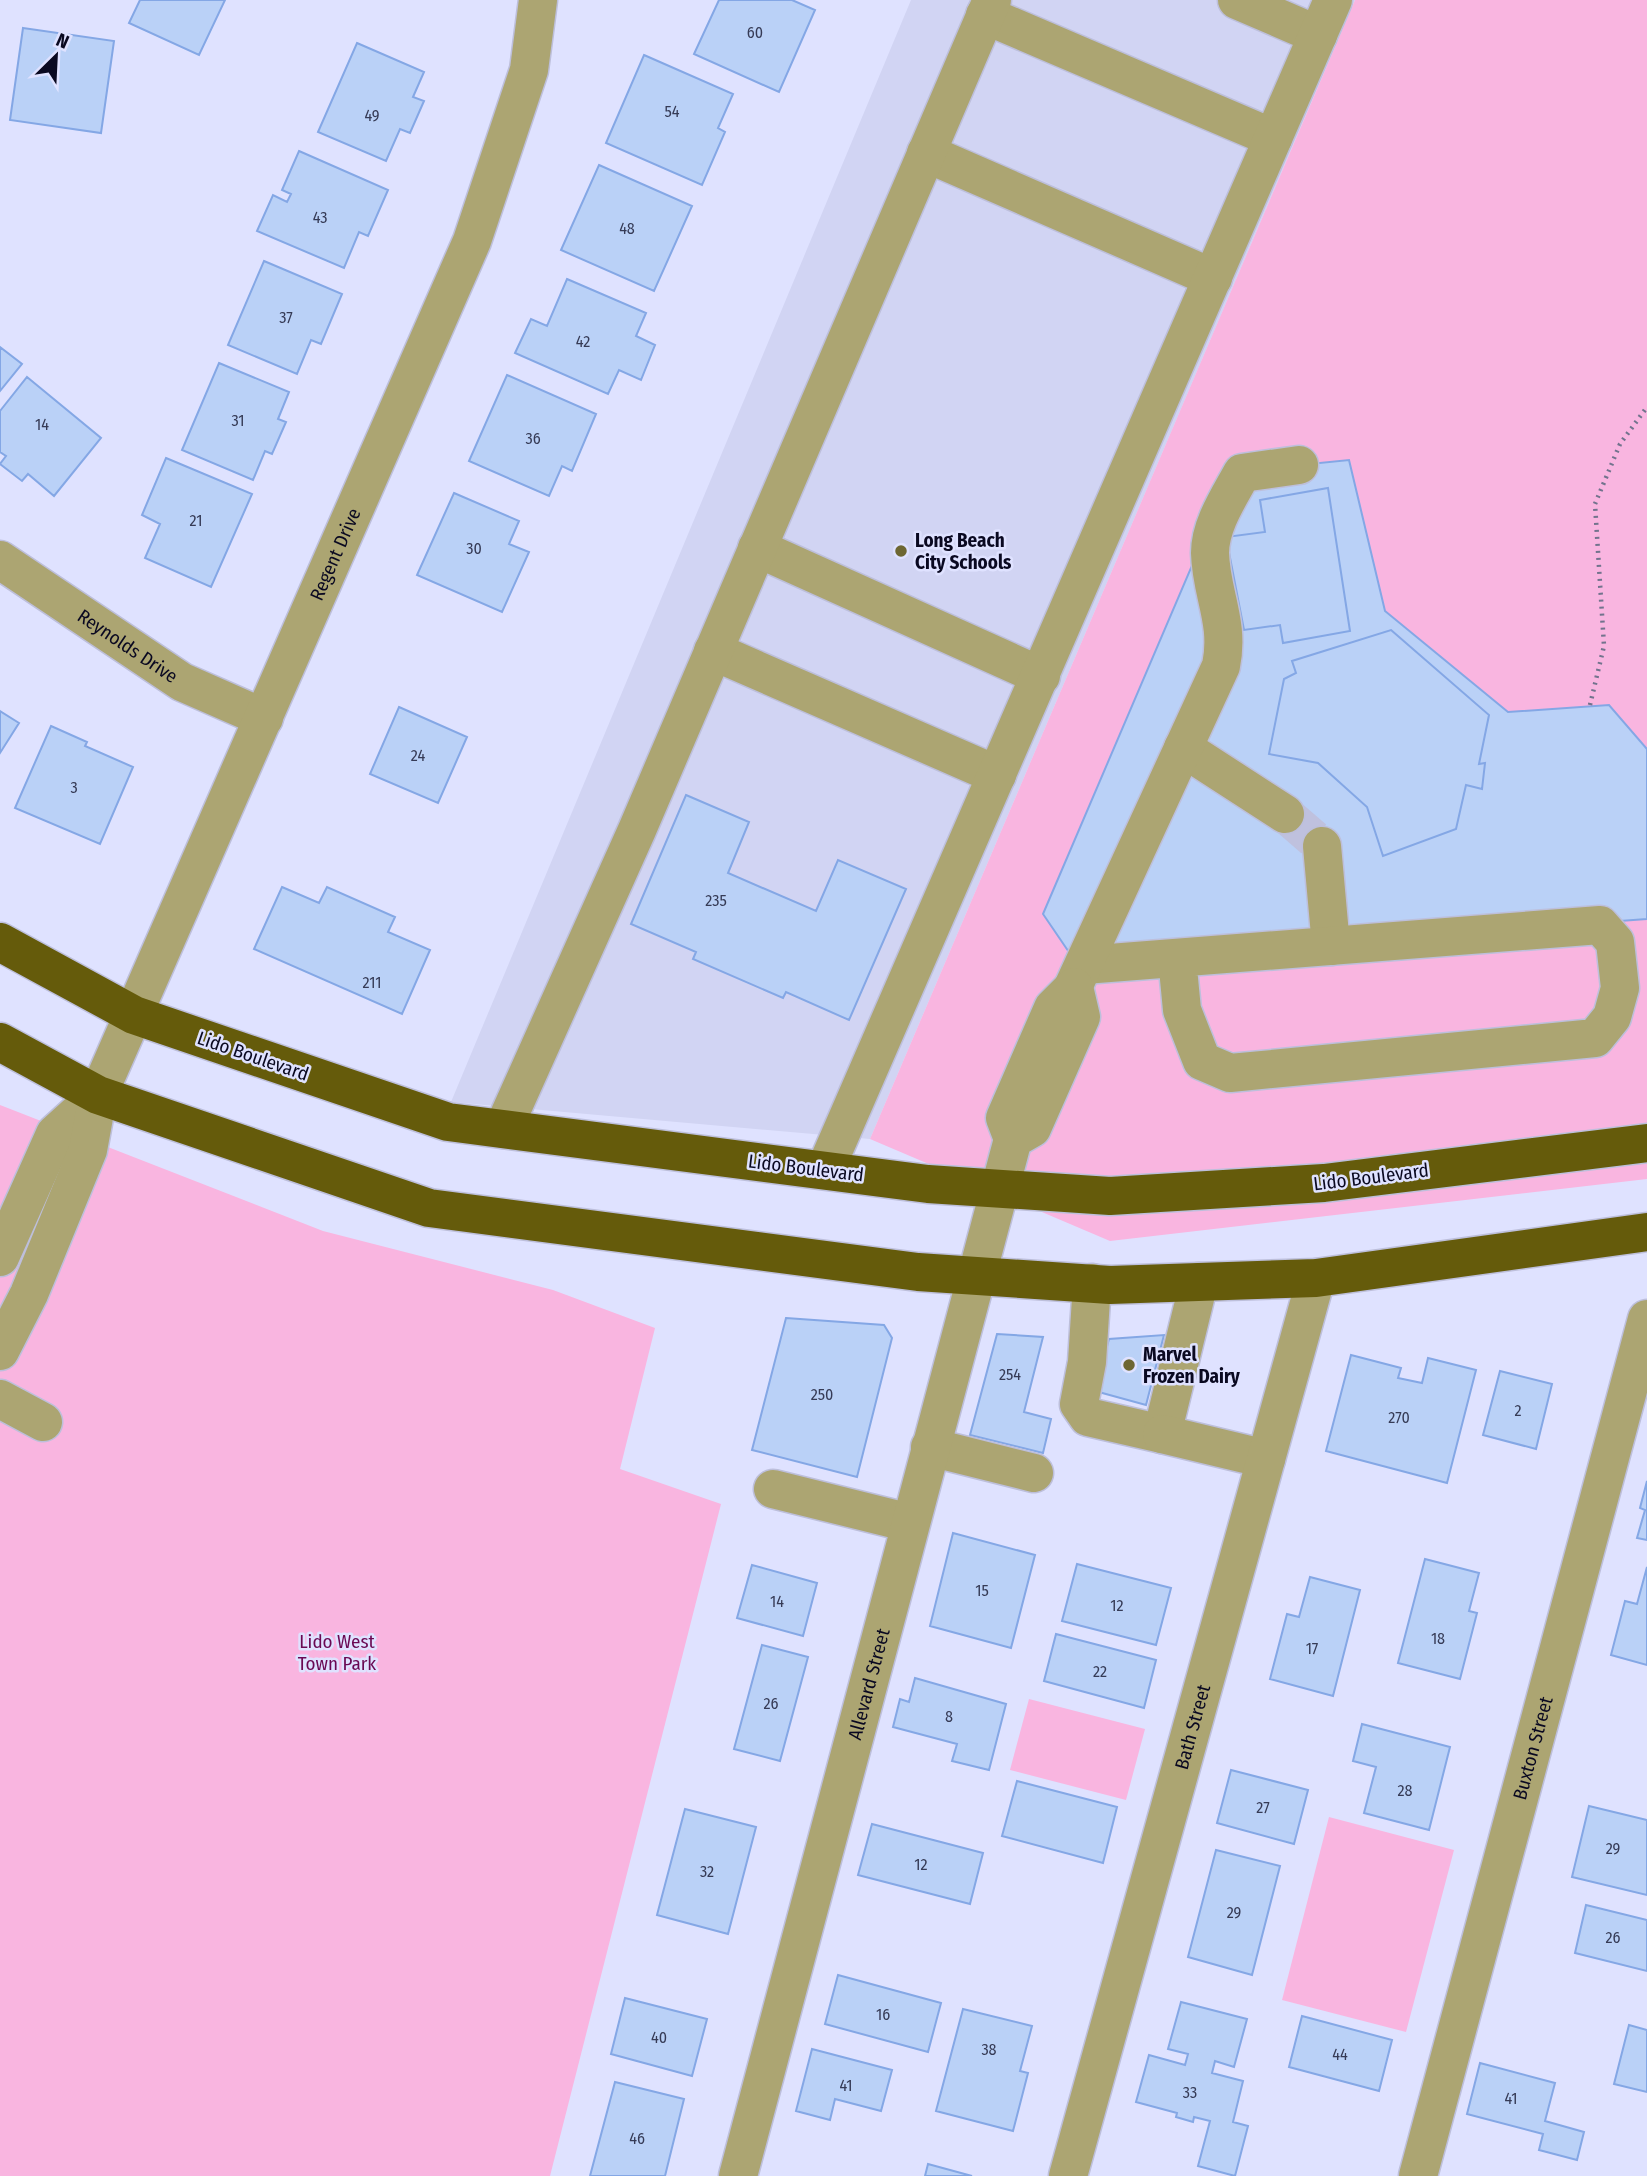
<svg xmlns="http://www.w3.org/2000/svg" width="1647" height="2176" font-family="'Fira Sans Condensed',sans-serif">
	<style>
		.built { fill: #d1d4f3 }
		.green { fill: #f9b5e0 }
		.building { fill: #bad1f7; stroke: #84a7e5; stroke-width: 2 }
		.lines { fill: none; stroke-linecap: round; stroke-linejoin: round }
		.minor-tunnel { stroke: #bfc1de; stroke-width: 38; stroke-dasharray: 38 19; stroke-linecap: butt }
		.minor-casing { stroke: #bdbfdb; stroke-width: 41 }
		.highway-casing { stroke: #bdbfdb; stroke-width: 41 }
		.path { stroke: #72738d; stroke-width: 4.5; stroke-dasharray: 2 5; stroke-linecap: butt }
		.minor { stroke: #aca572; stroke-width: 38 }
		.highway { stroke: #655b0b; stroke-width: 38 }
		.poi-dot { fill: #6d6632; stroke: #dfe2ff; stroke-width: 2.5 }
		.labels { text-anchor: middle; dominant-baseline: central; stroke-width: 5; stroke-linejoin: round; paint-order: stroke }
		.number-label { font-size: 16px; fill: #363b56 }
		.poi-label { font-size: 19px; font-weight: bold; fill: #0a0921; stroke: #dfe2ff; text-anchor: start }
		.street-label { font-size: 19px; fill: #0a0921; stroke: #dfe2ff }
		.park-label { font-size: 19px; fill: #6a0853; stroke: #dfe2ff }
	</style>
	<rect width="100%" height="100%" fill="#dfe2ff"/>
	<path class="built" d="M911 0H1355L870 1139 451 1102Z"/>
	<path class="green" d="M1355 0H1647V1179L1110 1241 870 1139Z
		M0 1105 323 1231 553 1290 655 1328 620 1469 721 1504 550 2176H0Z
		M1029 1699 1145 1729 1126 1800 1010 1770Z
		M1329 1817 1454 1850 1406 2032 1282 2000Z"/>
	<path class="building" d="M140 0H225L199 55 129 23Z
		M719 0H792L815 10 779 92 694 54Z
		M23 28 114 41 101 133 10 120Z
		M357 43 424 72 413 97 424 101 410 133 400 129 386 161 318 132Z
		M644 55 733 94 718 128 725 132 702 185 606 143Z
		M299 151 388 190 368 236 359 232 344 268 257 231 273 195 287 202 291 194 282 190Z
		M599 165 692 206 654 291 561 250Z
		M264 261 342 294 321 344 311 340 297 374 228 345Z
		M567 279 646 313 636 336 655 345 641 380 619 370 608 394 515 353 531 319 547 326Z
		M0 347 22 364 0 391Z
		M219 363 289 392 278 419 286 422 272 454 265 451 253 480 182 450Z
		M507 375 596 414 572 471 562 466 549 496 469 461Z
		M27 377 101 438 54 496 28 474 22 481 0 464 6 456 0 452V411Z
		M166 458 252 494 211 587 145 558 160 524 142 515Z
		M1349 460 1385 611 1508 712 1609 705 1647 749V919L1075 961 1043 914 1232 472Z
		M1328 488 1350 631 1283 643 1280 625 1244 630 1226 537 1265 532 1260 500Z
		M454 493 519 521 509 544 529 552 502 612 417 575Z
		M1391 630 1489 715 1479 764 1485 763 1482 789 1466 785 1456 829 1383 856 1367 807 1318 763 1269 754 1284 679 1296 673 1292 661Z
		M399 707 467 737 438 803 370 774Z
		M0 711 19 723 0 753Z
		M51 726 87 742 85 746 133 767 100 844 15 808Z
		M686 795 749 822 728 873 816 911 838 860 906 889 849 1020 786 992 783 998 693 959 696 952 631 924Z
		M282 887 319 903 327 887 395 917 388 932 430 950 402 1014 254 949Z
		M786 1318 884 1325 892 1338 857 1477 752 1450Z
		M997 1334 1043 1337 1024 1412 1051 1419 1043 1453 970 1435Z
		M1164 1335 1146 1405 1095 1391 1109 1339Z
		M1351 1355 1401 1368 1398 1378 1422 1383 1428 1358 1476 1370 1447 1483 1326 1451Z
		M1500 1371 1552 1384 1536 1449 1483 1435Z
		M1647 1481V1540L1637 1538 1645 1510 1640 1508Z
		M953 1533 1035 1555 1011 1648 930 1626Z
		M1425 1559 1479 1573 1469 1611 1477 1613 1460 1679 1398 1663Z
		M1077 1564 1171 1588 1156 1645 1062 1621Z
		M752 1565 817 1583 803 1636 737 1618Z
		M1647 1567V1665L1611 1655 1625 1601 1637 1604Z
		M1310 1577 1360 1590 1333 1696 1270 1679 1287 1614 1299 1617Z
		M1056 1634 1156 1660 1144 1708 1044 1681Z
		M762 1645 808 1657 780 1761 734 1749Z
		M915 1678 1006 1704 989 1770 952 1761 957 1744 893 1727 900 1699 909 1702Z
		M1362 1724 1450 1747 1429 1830 1364 1813 1376 1767 1353 1761Z
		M1231 1770 1308 1790 1294 1844 1217 1823Z
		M1017 1781 1117 1807 1103 1863 1002 1836Z
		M1589 1806 1647 1820V1895L1572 1877Z
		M685 1809 756 1827 728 1934 657 1915Z
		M872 1824 983 1853 970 1904 858 1875Z
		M1216 1850 1280 1866 1252 1975 1188 1957Z
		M1586 1905 1647 1920V1971L1575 1953Z
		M838 1975 941 2003 928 2052 825 2024Z
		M625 1998 707 2019 692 2076 611 2054Z
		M1181 2002 1247 2019 1234 2067 1215 2061 1212 2073 1243 2081 1233 2122 1248 2126 1235 2176 1198 2166 1210 2121 1194 2117 1193 2122 1176 2117 1177 2113 1136 2102 1149 2055 1185 2065 1188 2054 1168 2049Z
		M963 2009 1032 2026 1020 2071 1028 2073 1013 2131 936 2111Z
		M1302 2016 1392 2040 1379 2091 1289 2067Z
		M1629 2025 1647 2030V2092L1614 2084Z
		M812 2049 892 2070 881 2111 835 2099 830 2120 796 2111Z
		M1480 2063 1555 2083 1545 2121 1584 2132 1577 2160 1539 2150 1543 2134 1467 2114Z
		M615 2082 684 2099 665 2176H590Z
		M928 2164 972 2176H925Z"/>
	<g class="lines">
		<path class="minor-tunnel" d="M1285 814 1322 846"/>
		<g class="minor-casing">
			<g id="minor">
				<path d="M1237 0 1318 35"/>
				<path d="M985 15 1273 138"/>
				<path d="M926 153 1213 278"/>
				<path d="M757 548 1041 676"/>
				<path id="s1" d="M0 560 182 682 264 718"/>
				<path d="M713 651 997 775"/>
				<path d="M1183 748 1285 814"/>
				<path d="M1322 846 1331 946"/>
				<path d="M1084 965 1600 925 1615 942 1620 988 1612 1017 1595 1038 1230 1073 1202 1061 1182 1010 1177 958"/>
				<path d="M1074 985 1221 666C1230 622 1211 594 1210 553 1210 525 1229 497 1242 473L1299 465"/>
				<path d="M503 1129 637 830 992 0"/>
				<path d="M825 1170 1333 0"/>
				<path d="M0 1257 55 1134 98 1095"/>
				<path d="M1092 1283 1087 1362 1079 1404 1088 1417 1162 1434 1199 1282"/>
				<path id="s2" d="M0 1351 29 1294 88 1150 98 1095 472 241 529 70 538 0"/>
				<path d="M0 1399 43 1422"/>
				<path d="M1162 1434 1266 1459"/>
				<path d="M930 1447 1034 1473"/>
				<path d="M773 1489 910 1523"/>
				<path id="s3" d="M738 2176 1013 1139 1005 1118 1053 1008 1074 987 1081 1017 1032 1128 1013 1139"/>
				<path id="s4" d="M1068 2176 1316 1278"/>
				<path id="s5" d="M1418 2176 1647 1319"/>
			</g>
		</g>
		<g class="highway-casing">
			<path id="highway" d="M0 942 134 1015 448 1122 928 1184 1110 1196 1324 1183 1647 1143
				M0 1042 98 1095 429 1208 918 1272 1110 1285 1316 1278 1647 1232"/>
		</g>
		<path class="path" d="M1590 705 1604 646 1595 504 1620 444 1647 407"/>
		<use href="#minor" class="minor"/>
		<use href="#highway" class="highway"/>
	</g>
	<g class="poi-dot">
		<circle cx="901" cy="551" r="7"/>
		<circle cx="1129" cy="1365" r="7"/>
	</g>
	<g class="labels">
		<g class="number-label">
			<text x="755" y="32">60</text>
			<text x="672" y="111">54</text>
			<text x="372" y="115">49</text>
			<text x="320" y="217">43</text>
			<text x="627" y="228">48</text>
			<text x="286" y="317">37</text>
			<text x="583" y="341">42</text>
			<text x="238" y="420">31</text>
			<text x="42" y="424">14</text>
			<text x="533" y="438">36</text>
			<text x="196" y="520">21</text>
			<text x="474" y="548">30</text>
			<text x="418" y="755">24</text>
			<text x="74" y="787">3</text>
			<text x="716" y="900">235</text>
			<text x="372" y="982">211</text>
			<text x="1010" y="1374">254</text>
			<text x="822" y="1394">250</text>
			<text x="1518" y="1410">2</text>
			<text x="1399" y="1417">270</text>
			<text x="982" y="1590">15</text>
			<text x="777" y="1601">14</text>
			<text x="1117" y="1605">12</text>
			<text x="1438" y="1638">18</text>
			<text x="1312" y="1648">17</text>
			<text x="1100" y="1671">22</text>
			<text x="771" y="1703">26</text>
			<text x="949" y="1716">8</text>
			<text x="1405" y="1790">28</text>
			<text x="1263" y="1807">27</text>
			<text x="1613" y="1848">29</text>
			<text x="921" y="1864">12</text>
			<text x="707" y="1871">32</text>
			<text x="1234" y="1912">29</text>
			<text x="1613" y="1937">26</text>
			<text x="883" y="2014">16</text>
			<text x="659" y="2037">40</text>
			<text x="989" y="2049">38</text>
			<text x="1340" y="2054">44</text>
			<text x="846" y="2085">41</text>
			<text x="1190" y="2092">33</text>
			<text x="1511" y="2098">41</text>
			<text x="637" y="2138">46</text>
		</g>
		<g class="poi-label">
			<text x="915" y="540">Long Beach<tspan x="915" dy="22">City Schools</tspan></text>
			<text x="1143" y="1354">Marvel<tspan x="1143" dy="22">Frozen Dairy</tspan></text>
		</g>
		<g class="street-label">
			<text stroke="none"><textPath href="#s2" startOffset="866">Regent Drive</textPath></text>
			<text stroke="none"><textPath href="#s1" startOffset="154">Reynolds Drive</textPath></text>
			<text transform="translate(253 1056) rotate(19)">Lido Boulevard</text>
			<text transform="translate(806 1168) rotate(7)">Lido Boulevard</text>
			<text transform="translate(1371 1177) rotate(-7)">Lido Boulevard</text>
			<text stroke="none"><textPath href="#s3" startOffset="509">Allevard Street</textPath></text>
			<text stroke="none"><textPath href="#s4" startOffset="466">Bath Street</textPath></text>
			<text stroke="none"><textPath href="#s5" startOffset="443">Buxton Street</textPath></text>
		</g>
		<g class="park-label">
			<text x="337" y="1641">Lido West<tspan x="337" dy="22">Town Park</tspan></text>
		</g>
	</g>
	<g transform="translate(56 56) rotate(24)" stroke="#dfe2ff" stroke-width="5" paint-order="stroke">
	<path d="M0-5L12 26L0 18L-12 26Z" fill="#0a0921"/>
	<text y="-10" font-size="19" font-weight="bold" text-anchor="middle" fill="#0a0921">N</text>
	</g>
</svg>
